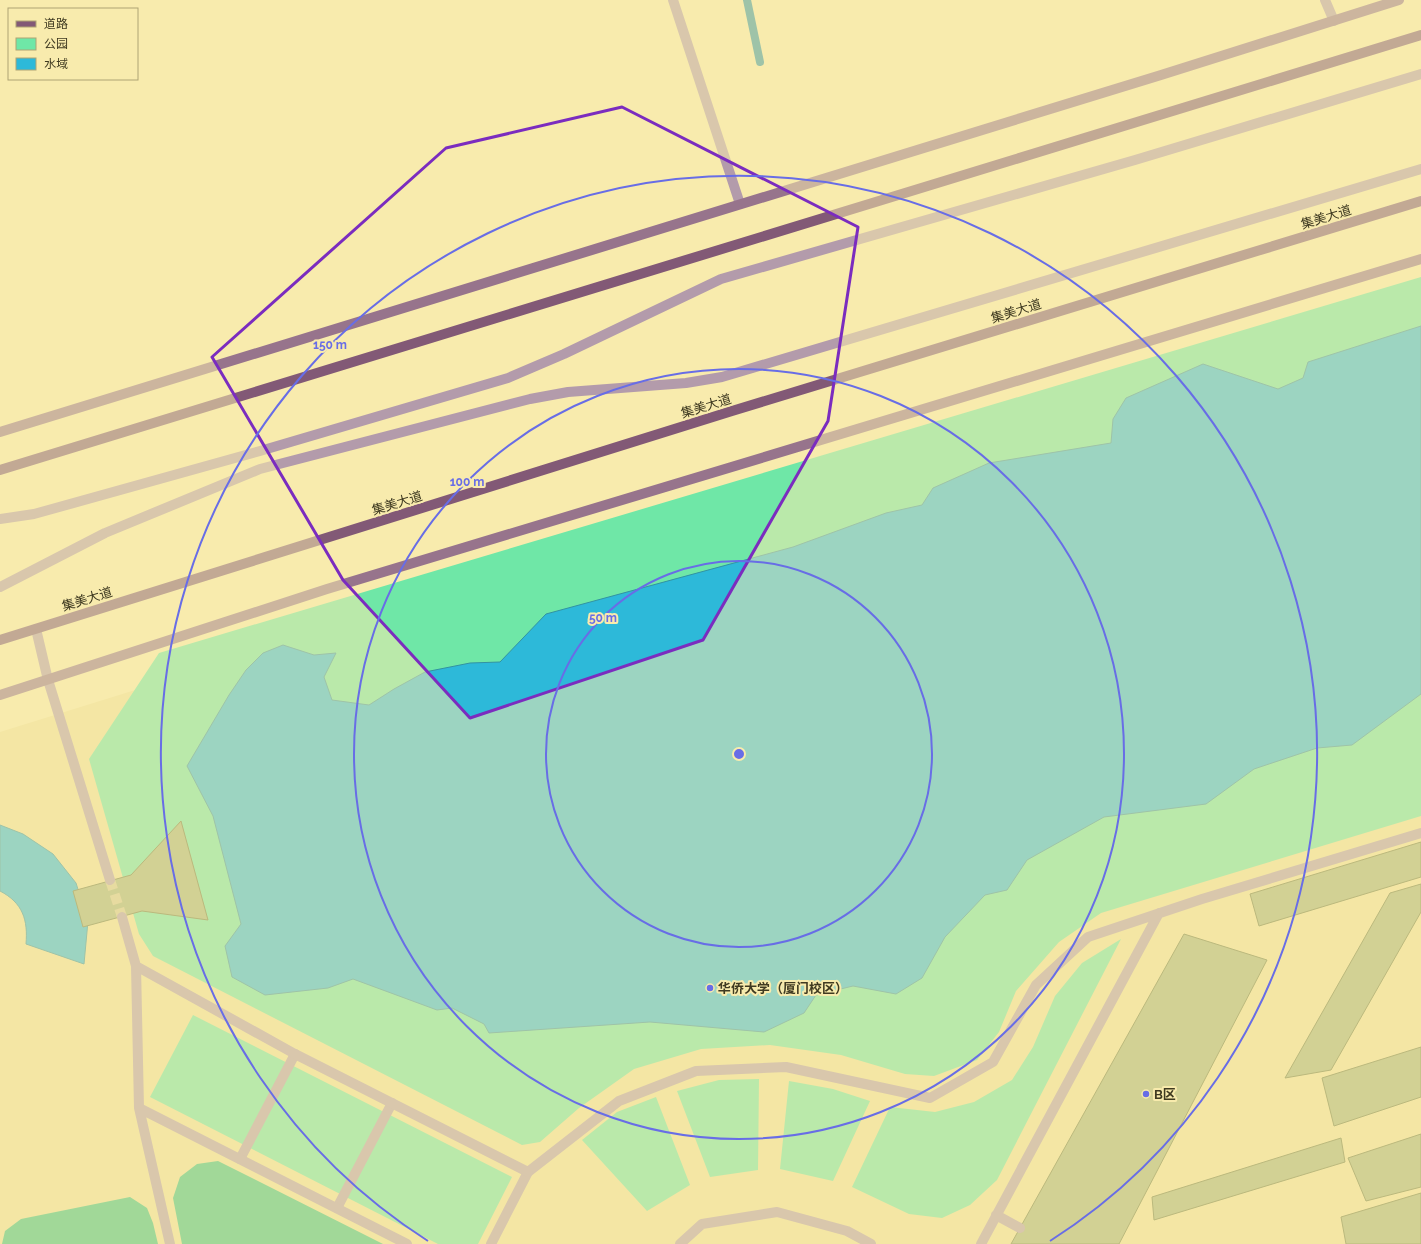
<svg xmlns="http://www.w3.org/2000/svg" width="1421" height="1244" font-family="Raleway,'Noto Sans SC',sans-serif">
	<style>
		.built { fill: #efe09a }
		.green { fill: #6fe7a7 }
		.forest { fill: #38c17f }
		.water { fill: #2db9d9; stroke: #3293a2 }
		.lines { fill: none; stroke-linecap: round; stroke-linejoin: round }
		.stream { stroke: #3293a2; stroke-width: 8 }
		.building { fill: #a5b176; stroke: #717c43 }
		.minor-tunnel { stroke: #d3c891; stroke-width: 10; stroke-dasharray: 10 5; stroke-linecap: butt }
		.service { stroke: #b39bab; stroke-width: 10 }
		.minor { stroke: #b39bab; stroke-width: 10 }
		.secondary { stroke: #97748c; stroke-width: 10 }
		.primary { stroke: #825976; stroke-width: 10 }
		.marked { fill: none; stroke: #7b2cbf; stroke-width: 3; stroke-linejoin: round }
		.ring { fill: none; stroke: #686de6; stroke-width: 2 }
		.poi-dot { fill: #686de6; stroke: #f8ebad; stroke-width: 1.5 }
		.labels { text-anchor: middle; dominant-baseline: central; stroke-width: 4; stroke-linejoin: round; paint-order: stroke }
		.street-label { font-size: 13px; fill: #3f3a21; stroke: #f8ebad }
		.poi-label { font-size: 13px; font-weight: bold; fill: #3f3a21; stroke: #f8ebad; text-anchor: start }
		.centre { fill: #686de6; stroke: #f8ebad; stroke-width: 2 }
		.ring-label { font-size: 12px; text-anchor: middle; font-weight: bold; fill: #686de6; stroke: #f8ebad; stroke-width: 4; stroke-linejoin: round; paint-order: stroke }
	</style>
	<rect width="100%" height="100%" fill="#f8ebad"/>
	<path class="built" d="M1421 291V1244H0V732Z"/>
	<path class="green" d="M1421 277V816L1101 913 1059 942 1016 991 999 1032 977 1060 934 1076 905 1074 841 1055 770 1045 701 1049 634 1069 579 1108 540 1142 522 1145 153 956 139 934 89 759 159 653Z
		M1121 939 997 1180 970 1205 942 1218 909 1214 852 1187 890 1107 935 1112 974 1102 1012 1080 1033 1047 1055 996 1082 963Z
		M193 1015 512 1177 478 1244H438L150 1097Z
		M759 1079 758 1170 710 1177 677 1091 719 1080Z
		M789 1081 833 1089 870 1101 833 1181 780 1169Z
		M656 1097 690 1185 647 1211 582 1140 617 1112Z"/>
	<path class="forest" d="M218 1161 383 1244H182L173 1198 180 1177 197 1164Z
		M130 1197 147 1208 153 1223 158 1244H2L5 1231 21 1219Z"/>
	<path class="water" d="M1421 326V694L1352 745 1317 748 1254 769 1206 804 1104 817 1027 860 1007 890 985 895 945 937 922 978 896 994 853 986 816 995 804 1013 764 1032 650 1022 489 1033 484 1024 452 1008 437 1010 353 979 328 988 265 995 232 977 225 946 241 924 213 816 187 766 229 695 246 670 263 653 283 645 314 655 336 653 324 677 332 700 369 705 394 689 425 672 470 663 500 662 546 614 793 547 886 513 922 505 933 488 989 463 1111 443 1113 419 1126 398 1203 364 1278 389 1303 378 1308 362Z
		M0 825 23 834 53 854 76 883 88 921 84 964 26 944C28 920 23 903 0 891Z"/>
	<g class="lines">
		<path class="stream" d="M747 0 760 62"/>
	</g>
	<path class="building" d="M181 821 208 920 142 911 83 927 73 891 131 875Z
		M1421 842V877L1259 926 1250 894Z
		M1421 884V912L1331 1070 1285 1078 1390 893Z
		M1184 934 1267 960 1119 1244H1011Z
		M1421 1047V1097L1334 1126 1322 1078Z
		M1421 1134V1187L1366 1201 1348 1158Z
		M1341 1138 1345 1162 1154 1220 1152 1197Z
		M1421 1193V1244H1346L1341 1217Z"/>
	<g class="lines">
		<path class="minor-tunnel" d="M110 880 122 917"/>
		<path class="service" d="M0 519 34 514 260 451 508 378 564 354 721 279 1135 160 1421 74
			M0 587 105 533 260 469 530 399 568 392 686 383 722 377 1421 169
			M240 1159 295 1054
			M337 1208 392 1103
			M996 1215 1020 1228
			M491 1244 528 1172 619 1101 696 1071 786 1067 930 1098 993 1062 1036 985 1088 937 1202 899 1421 833
			M680 1244 702 1224 777 1212 847 1231 871 1244
			M981 1244 1159 913"/>
		<path class="minor" d="M673 0 740 204
			M1325 0 1334 21
			M36 629 48 680 110 880
			M122 917 136 966 139 1108 170 1244
			M136 966 295 1054 528 1172
			M139 1108 407 1244"/>
		<path class="secondary" d="M0 432 1161 75 1399 0
			M0 695 327 589 1421 259"/>
		<path class="primary" d="M0 470 1421 35
			M0 640 732 411 1421 201"/>
	</g>
	<path d="M0 0H1421V1244H0ZM622 107 858 227 828 421 703 640 470 718 343 580 212 357 446 148Z" fill="#f8ebad" fill-opacity=".55" fill-rule="evenodd"/>
	<path class="marked" d="M622 107 858 227 828 421 703 640 470 718 343 580 212 357 446 148Z"/>
	<g class="ring">
		<circle cx="739" cy="754" r="193"/>
		<circle cx="739" cy="754" r="385"/>
		<path d="M428 1241A578 578 0 1 1 1050 1241"/>
	</g>
	<g class="poi-dot">
		<circle cx="710" cy="988" r="4"/>
		<circle cx="1146" cy="1094" r="4"/>
	</g>
	<g class="labels">
		<g class="street-label">
			<text transform="translate(1326 217) rotate(-17)">集美大道</text>
			<text transform="translate(1016 311) rotate(-17)">集美大道</text>
			<text transform="translate(706 406) rotate(-17)">集美大道</text>
			<text transform="translate(397 503) rotate(-17)">集美大道</text>
			<text transform="translate(87 599) rotate(-17)">集美大道</text>
		</g>
		<g class="poi-label">
			<text x="718" y="988">华侨大学（厦门校区）</text>
			<text x="1154" y="1094">B区</text>
		</g>
	</g>
	<circle cx="739" cy="754" r="6" class="centre"/>
	<g class="ring-label">
		<text x="330" y="349">150 m</text>
		<text x="467" y="486">100 m</text>
		<text x="603" y="622">50 m</text>
	</g>
	<rect x="8" y="8" width="130" height="72" fill="#f8ebad" stroke="#aea475"/>
	<rect x="16" y="21" width="20" height="6" fill="#825976" stroke="#aea475"/>
	<text x="44" y="28" font-size="12" fill="#3f3a21">道路</text>
	<rect x="16" y="38" width="20" height="12" fill="#6fe7a7" stroke="#aea475"/>
	<text x="44" y="48" font-size="12" fill="#3f3a21">公园</text>
	<rect x="16" y="58" width="20" height="12" fill="#2db9d9" stroke="#aea475"/>
	<text x="44" y="68" font-size="12" fill="#3f3a21">水域</text>
</svg>
